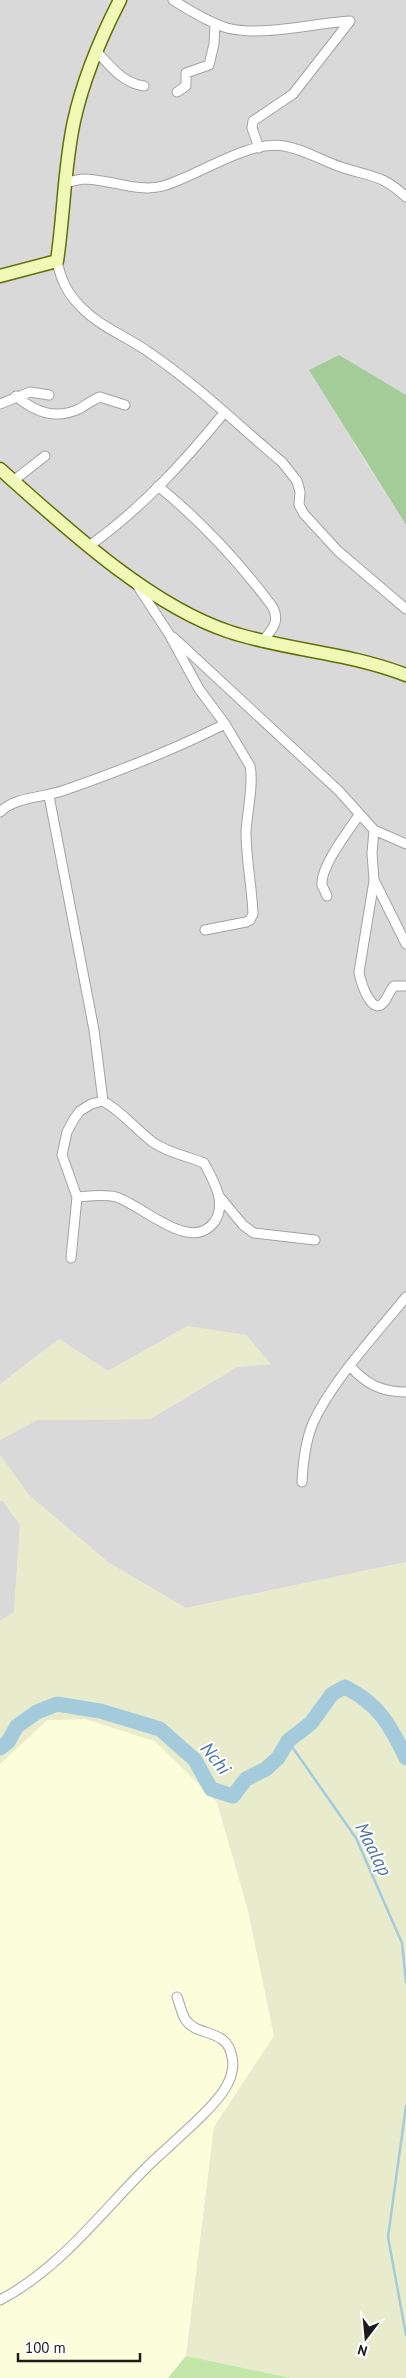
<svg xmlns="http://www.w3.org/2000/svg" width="406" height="2378" font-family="'PT Sans',sans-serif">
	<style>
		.residential { fill: #dad9d9 }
		.education { fill: #fcfedb }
		.farmland { fill: #e8eccd }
		.grass { fill: #c3e7a8 }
		.forest { fill: #a4cc98 }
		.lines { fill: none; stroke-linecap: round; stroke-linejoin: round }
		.stream { stroke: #a3cbdb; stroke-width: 2.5 }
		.river { stroke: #a3cbdb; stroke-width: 15 }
		.street-casing { stroke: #a3a3a3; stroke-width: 11 }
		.secondary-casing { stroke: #5e7007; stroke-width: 15 }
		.street { stroke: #fff; stroke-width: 9 }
		.secondary { stroke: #f0f8b6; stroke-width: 12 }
		.labels { text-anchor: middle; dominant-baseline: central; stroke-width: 4; stroke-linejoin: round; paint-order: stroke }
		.water-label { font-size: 19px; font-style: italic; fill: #4c75a9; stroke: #fff }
	</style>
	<rect width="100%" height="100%" fill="#eeeae2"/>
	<path class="residential" d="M0 0H406V395L401 392 354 444 406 525V1562L186 1608 109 1563 29 1495 0 1455V1440L37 1420 150 1419 237 1367 271 1364 188 1326 108 1371 59 1339 0 1384Z
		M0 1501H3L20 1525 14 1612 0 1621Z"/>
	<path class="education" d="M85 1719 155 1741 217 1802 248 1910 274 2036 214 2127 186 2356 168 2378H0V1764L47 1720Z"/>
	<path class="farmland" d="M188 1326 246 1335 271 1364 237 1367 150 1419 37 1420 0 1440V1385L59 1339 108 1371Z
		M0 1455 29 1495 109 1563 186 1608 406 1562V2378H291L186 2356 214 2127 274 2036 248 1910 217 1802 155 1741 85 1719 47 1720 0 1764V1621L14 1612 20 1525 3 1501H0Z"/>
	<path class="grass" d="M186 2356 291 2378H168Z"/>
	<path class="forest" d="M339 355 406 395V525L309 370Z"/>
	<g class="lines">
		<path class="stream" d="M288 1741 356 1838 402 1943 406 1982
			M406 2106 388 2237 406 2335"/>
		<path class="river" d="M0 1748 8 1742 17 1726 37 1712 57 1704 100 1711 160 1729 195 1760 211 1789 233 1796 246 1779 266 1769 278 1758 288 1741 311 1723 332 1694 345 1687C379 1704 390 1725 406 1758"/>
		<g class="street-casing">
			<path id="street" d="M173 0C190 11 208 22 227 28 262 37 314 23 350 21L293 94 253 121 252 128 259 148
				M98 53C111 67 123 83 144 86
				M177 92 186 86V73L209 65 214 44 215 24
				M65 183C71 181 77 180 83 179 109 179 138 193 163 186 198 176 247 140 284 146 304 149 322 161 341 167 370 177 382 174 406 197
				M57 261C61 280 67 293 81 307 101 328 127 336 150 353 197 385 239 426 282 462L297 481 300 492 299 505 304 514 338 551 406 609
				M16 396C35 412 55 420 79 409 86 405 92 400 100 397L125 405
				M0 404 30 392 49 395
				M13 481 45 456
				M158 486C201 521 239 562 272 606 281 621 272 630 262 642
				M89 546C141 509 184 462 224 413
				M137 585 169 634 199 689 225 724 250 766C254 782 247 813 246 832 246 859 252 887 253 914L250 920 246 922 205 930
				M173 637 339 791 374 830 372 853 374 880 406 944
				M49 796 94 1030 103 1101
				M0 812C16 796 44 798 65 790 120 771 173 750 225 724
				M374 830 406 844
				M374 881 359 972C360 980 371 1016 383 1003 388 998 389 991 394 986H406
				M327 896C326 893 323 888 322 885 320 867 349 830 359 815
				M219 1196 243 1225 254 1233 315 1240
				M71 1258 77 1197 62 1155 67 1132 74 1119 80 1111 91 1104 103 1101C123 1112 136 1130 154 1143 169 1153 187 1156 204 1163 213 1180 227 1202 215 1221 191 1255 143 1205 116 1197 104 1194 90 1196 77 1197
				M350 1366C366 1384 381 1392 406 1392
				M302 1482C303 1462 305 1442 313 1423 332 1381 377 1333 406 1297
				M0 2300C60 2269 101 2212 149 2165 169 2145 217 2107 228 2083 232 2076 234 2065 232 2057 227 2027 197 2038 185 2019 181 2012 180 2004 177 1997"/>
		</g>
		<g class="secondary-casing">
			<path id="secondary" d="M0 276 57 261C64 214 64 167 74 121 83 80 101 37 120 0
				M0 469C64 526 148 605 230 632 289 651 347 652 406 675"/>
		</g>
		<use href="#street" class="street"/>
		<use href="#secondary" class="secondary"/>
	</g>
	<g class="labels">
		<g class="water-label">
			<text transform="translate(216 1758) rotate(51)">Nchi</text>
			<text transform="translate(374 1849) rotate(63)">Maalap</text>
		</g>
	</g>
	<g transform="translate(366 2338) rotate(196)" stroke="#ffffff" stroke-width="4" paint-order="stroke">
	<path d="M0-4L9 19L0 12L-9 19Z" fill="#1c1c1c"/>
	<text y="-8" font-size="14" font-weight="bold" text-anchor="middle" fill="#1c1c1c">N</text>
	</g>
	<path d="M18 2353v8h122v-8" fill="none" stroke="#1c1c1c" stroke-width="2.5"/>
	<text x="25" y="2353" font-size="15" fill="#1c1c1c" stroke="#ffffff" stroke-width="4" paint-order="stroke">100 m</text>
</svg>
